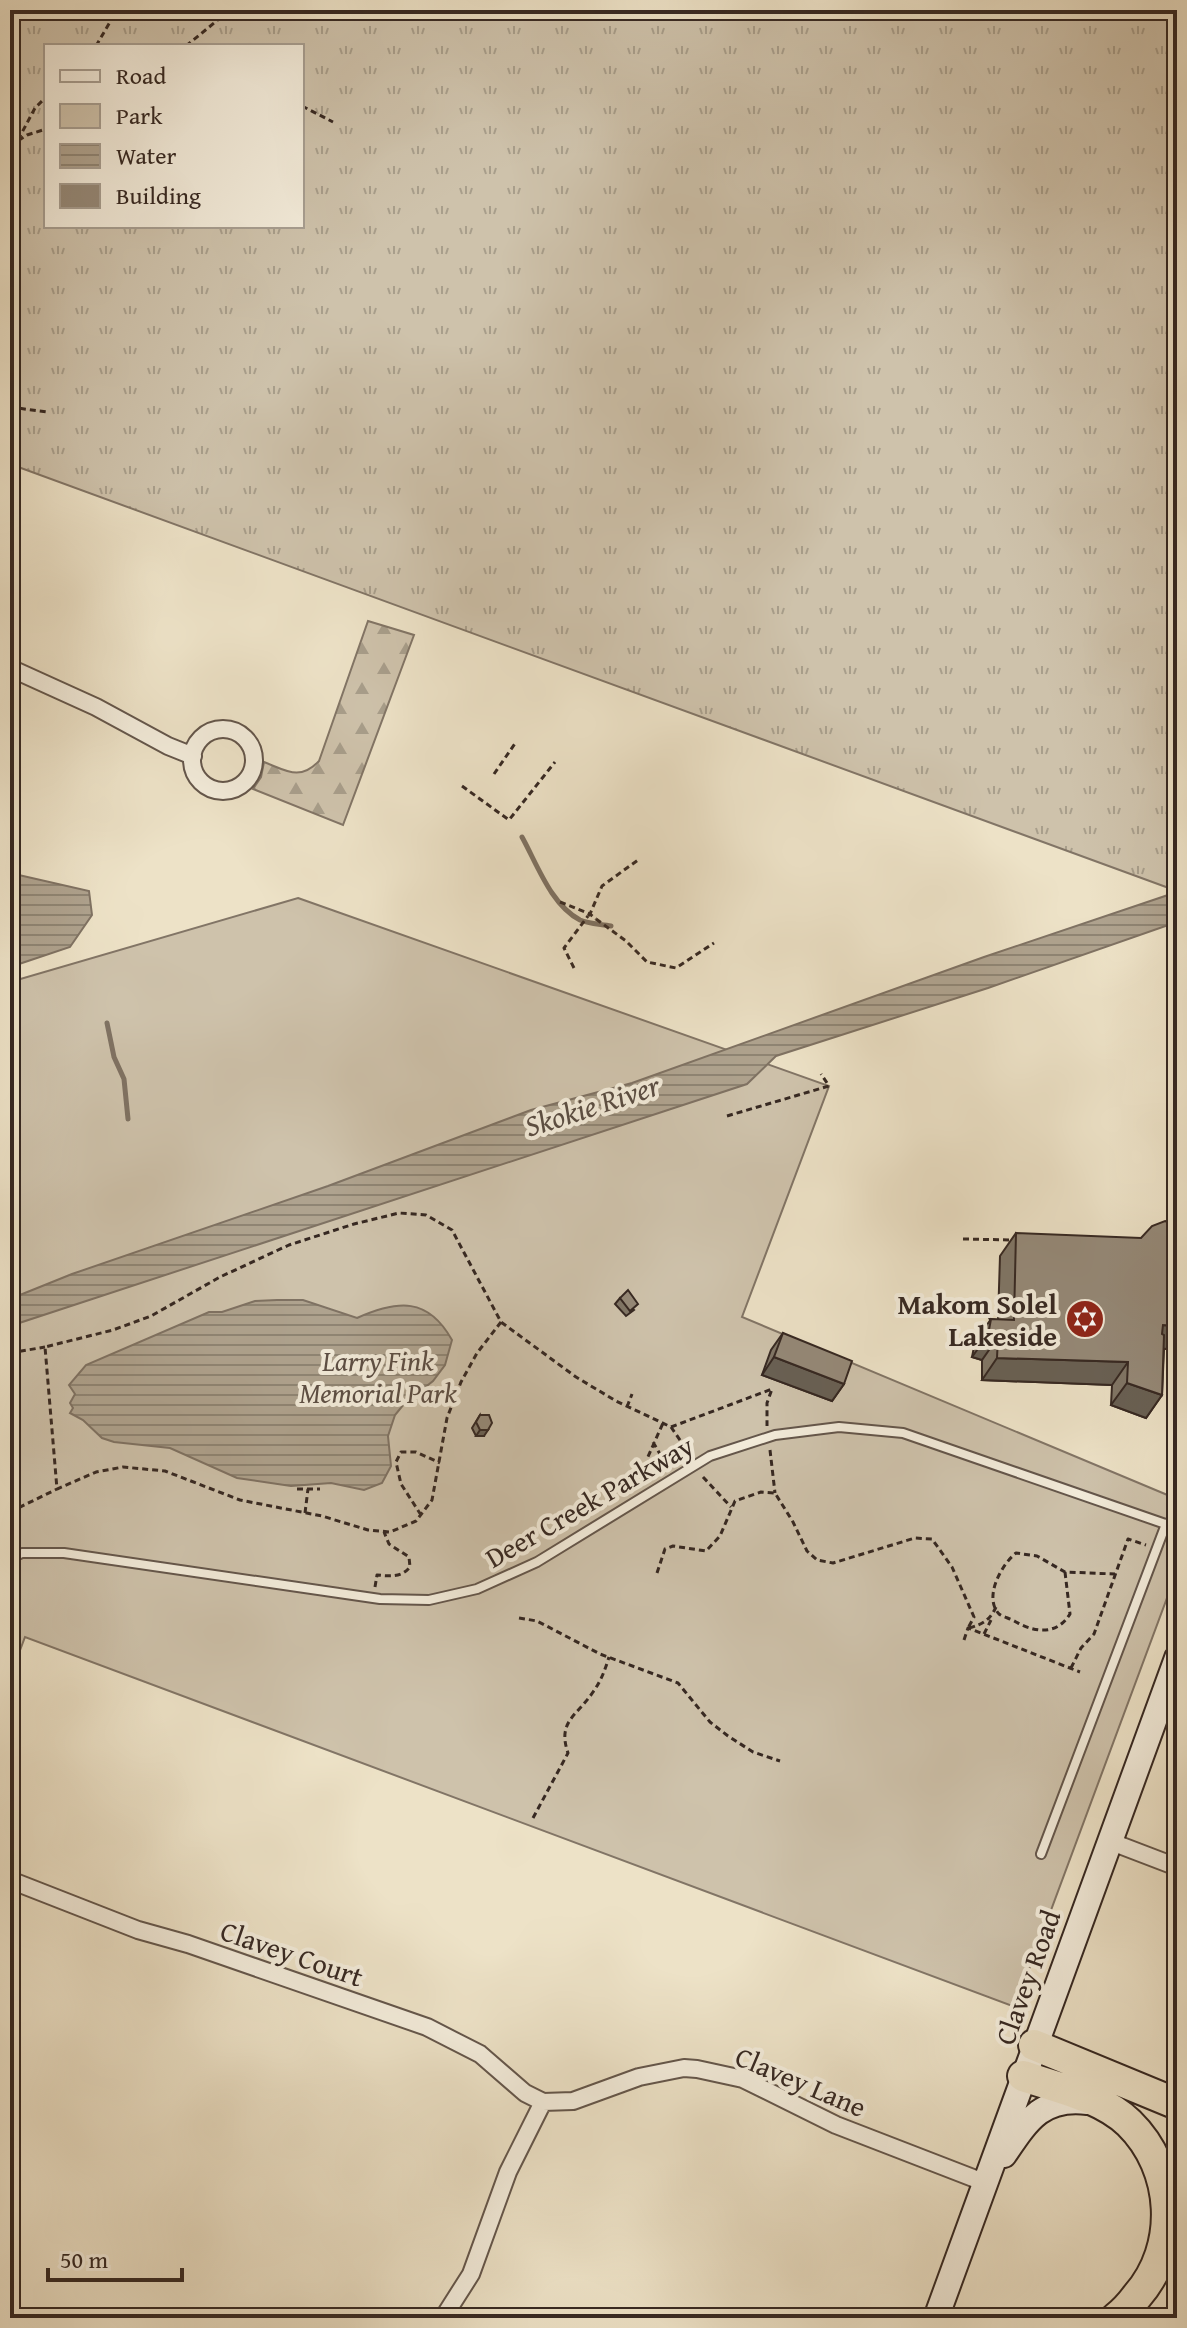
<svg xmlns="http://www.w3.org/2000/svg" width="1187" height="2328" font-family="'Gentium Book Plus',serif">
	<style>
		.grass { fill: url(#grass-tufts); stroke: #827566; stroke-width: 2; fill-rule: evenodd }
		.forest { fill: url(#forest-firs); stroke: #827566; stroke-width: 2 }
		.green { fill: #cec2ab; stroke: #827566; stroke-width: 2 }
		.water { fill: url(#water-rules); stroke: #7f7263; stroke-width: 2 }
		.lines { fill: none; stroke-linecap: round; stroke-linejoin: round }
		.stream { stroke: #7f7263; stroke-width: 5 }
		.service-casing { stroke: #64564b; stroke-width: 12 }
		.minor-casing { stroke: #64564b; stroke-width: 20 }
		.secondary-casing { stroke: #362822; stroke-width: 28 }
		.motorway-casing { stroke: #362822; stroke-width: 34 }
		.path { stroke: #362822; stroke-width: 3; stroke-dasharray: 6 4; stroke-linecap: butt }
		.service { stroke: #f3ecdb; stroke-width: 8 }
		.minor { stroke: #f3ecdb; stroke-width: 16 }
		.secondary { stroke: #f3ecdb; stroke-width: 24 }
		.motorway { stroke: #ede2c7; stroke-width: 30 }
		.path-bridge { stroke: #362822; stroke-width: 3; stroke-dasharray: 6 4; stroke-linecap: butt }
		.wall { fill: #807667; stroke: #362822; stroke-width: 2 }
		.shaded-wall { fill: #686054; stroke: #362822; stroke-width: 2 }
		.building { fill: #958978; stroke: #362822; stroke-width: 2 }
		.labels { text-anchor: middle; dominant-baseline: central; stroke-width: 8; stroke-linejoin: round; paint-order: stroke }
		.poi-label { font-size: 28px; font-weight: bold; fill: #362822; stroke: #f3ecdb; text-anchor: end }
		.park-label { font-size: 28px; font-style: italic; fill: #5c4e44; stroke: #f3ecdb }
		.street-label { font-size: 28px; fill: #362822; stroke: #f3ecdb }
		.water-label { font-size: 30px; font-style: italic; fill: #5a4d43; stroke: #f3ecdb }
	</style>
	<defs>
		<pattern id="grass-tufts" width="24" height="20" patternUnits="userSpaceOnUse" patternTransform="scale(2)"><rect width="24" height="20" fill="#cec2ab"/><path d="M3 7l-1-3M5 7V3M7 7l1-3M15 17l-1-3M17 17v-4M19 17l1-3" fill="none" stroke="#a89e8b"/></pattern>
		<pattern id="forest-firs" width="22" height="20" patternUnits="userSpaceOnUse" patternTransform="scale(2)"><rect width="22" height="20" fill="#cec2ab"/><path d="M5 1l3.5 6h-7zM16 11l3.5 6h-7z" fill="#a89e8b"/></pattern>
		<pattern id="water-rules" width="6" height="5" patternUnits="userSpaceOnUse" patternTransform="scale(2)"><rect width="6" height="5" fill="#afa38f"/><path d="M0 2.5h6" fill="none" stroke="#8f8574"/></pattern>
	</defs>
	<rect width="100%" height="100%" fill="#ede2c7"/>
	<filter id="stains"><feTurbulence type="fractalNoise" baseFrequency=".0025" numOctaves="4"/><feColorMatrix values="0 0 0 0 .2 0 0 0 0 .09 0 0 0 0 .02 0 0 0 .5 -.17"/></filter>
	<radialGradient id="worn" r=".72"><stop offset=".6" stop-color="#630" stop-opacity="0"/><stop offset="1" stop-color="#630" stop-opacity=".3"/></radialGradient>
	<path class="grass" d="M10 10H1177V891L10 464ZM46 46H302V226H46Z"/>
	<path class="forest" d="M368 621 414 635 343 825 253 789 261 777 264 762C287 771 300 781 319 761Z"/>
	<path class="green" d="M298 898 829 1086 742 1317 1177 1499V1571L1015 2007 25 1637 10 1677V982Z"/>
	<path class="water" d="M10 873 89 891 92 915 70 947 10 967Z
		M1177 892V922L988 988 776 1056 747 1084 10 1326V1299L72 1274 328 1186 531 1110 632 1083 984 957Z
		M277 1300H303L357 1318C398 1300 428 1297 452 1340L445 1365 433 1381 404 1404 395 1415 388 1436 391 1466 382 1483 364 1490 331 1483 291 1486 237 1478 170 1448 114 1442 102 1438 83 1420 70 1413 73 1408 70 1403 75 1394 69 1385 86 1365 209 1312H222L255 1301Z"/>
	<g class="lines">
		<path class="stream" d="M522 837C537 864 551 905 580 920 589 924 601 924 611 926
			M107 1023 114 1057 124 1079 128 1119"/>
		<g class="service-casing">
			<path id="service" d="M10 1559 22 1553H64L380 1599 429 1600 477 1589 537 1562 710 1456 775 1435 839 1427 903 1433 1177 1528
				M1041 1854 1166 1524"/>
		</g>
		<g class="minor-casing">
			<path id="minor" d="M10 668 96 707 168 746 193 756
				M192 760a31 31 0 1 1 62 0a31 31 0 1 1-62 0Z
				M1109 1841 1177 1867
				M10 1880 138 1930 188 1944 427 2027 480 2054 525 2093 543 2102
				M443 2318 471 2274 508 2172 543 2102 573 2101 639 2077 684 2068 697 2069 743 2079 836 2125 986 2183"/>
		</g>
		<g class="secondary-casing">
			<path id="secondary" d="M1004 2155C1027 2121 1042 2096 1088 2102
				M936 2318 1177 1658"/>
		</g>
		<g class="motorway-casing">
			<path id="motorway" d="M1034 2045 1177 2104
				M1023 2076C1058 2088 1102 2097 1129 2123 1176 2169 1180 2247 1137 2296 1131 2304 1124 2312 1116 2318"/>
		</g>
		<path class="path" d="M96 46 117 10
			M186 46 230 10
			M302 106 333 122
			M18 140 35 108 46 97
			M10 146 27 135 46 129
			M10 407 47 412
			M494 774 516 742
			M462 786 509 820 555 762
			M560 902 590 914 602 886 638 860
			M596 919 626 941 647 962 676 968 714 943
			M574 968 564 948 588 916
			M727 1116 829 1086 821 1074
			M963 1239 1013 1240
			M961 1308C974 1308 986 1307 991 1321
			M501 1322 477 1353 461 1382 447 1418 432 1500 416 1521 390 1532 368 1530 322 1516 240 1500 165 1471 123 1467 96 1472 57 1489 45 1347 113 1330 151 1316 220 1277 289 1245 354 1224 399 1213 426 1215 452 1230 501 1322 576 1377 616 1401 671 1427 689 1453
			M10 1353 45 1347
			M627 1407 632 1394
			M671 1427 772 1389 767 1403V1426
			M653 1442 667 1466
			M770 1450 775 1493
			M656 1474 647 1459 663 1423
			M703 1477 731 1507
			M297 1489H320
			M10 1512 57 1489
			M305 1513 308 1489
			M421 1515 401 1484 396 1462 401 1452H416L440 1463
			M1065 1572 1070 1614C1057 1635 1036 1633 1016 1622 1012 1619 1003 1617 999 1614 983 1597 1002 1564 1016 1553L1037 1556 1065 1572 1115 1574
			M657 1573 665 1549 673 1546 706 1551 720 1536 735 1501 761 1492 775 1493 793 1522 807 1551 817 1560 833 1563 915 1538 932 1539 952 1567 974 1617 968 1628
			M375 1587 377 1575C390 1576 401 1578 410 1567L409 1557 389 1544 384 1532
			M519 1618 537 1621 600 1654 678 1683 710 1722 728 1736 753 1752 780 1761
			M969 1628C983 1624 990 1620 996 1607
			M984 1634 991 1620
			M964 1640 968 1628 1080 1672
			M1071 1668 1081 1648 1094 1634 1128 1539 1146 1545
			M533 1818 568 1753C557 1721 577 1716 593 1692 601 1681 605 1670 609 1657"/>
		<use href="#service" class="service"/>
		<use href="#minor" class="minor"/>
		<use href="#secondary" class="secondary"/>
		<use href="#motorway" class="motorway"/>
		<path class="path-bridge" d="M588 916 590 914 596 919"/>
	</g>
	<path class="wall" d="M1016 1233 1169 1349H1164L1162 1395 1146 1418 1111 1405 1112 1385 982 1380V1360L972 1357 975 1342 991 1319 998 1320 1000 1256Z
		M620 1298 634 1310 626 1316 615 1304Z
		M783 1333 844 1384 832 1401 762 1375 771 1350Z
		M480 1415 484 1436H476L472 1428Z"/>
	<path class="shaded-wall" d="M1163 1325 1177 1326V1337L1169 1349 1147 1348Z
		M988 1335 998 1337 982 1360 972 1357Z
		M774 1357 844 1384 832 1401 762 1375Z
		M997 1358 1128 1362 1112 1385 982 1380Z
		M1127 1383 1162 1395 1146 1418 1111 1405Z
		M480 1430H488L484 1436H476Z"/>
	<path class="building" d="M1165 1221 1177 1226V1326L1163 1325 1162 1334 1164 1335 1162 1395 1127 1383 1128 1362 997 1358 998 1337 988 1335 991 1319 1014 1320 1016 1233 1141 1238 1152 1226Z
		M628 1290 638 1304 630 1311 620 1298Z
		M783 1333 852 1361 844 1384 774 1357Z
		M480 1415H489L492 1423 488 1430H480L476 1422Z"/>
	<defs>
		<g id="synagogue-disc" transform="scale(2)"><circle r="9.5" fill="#8f2418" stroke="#f3ecdb"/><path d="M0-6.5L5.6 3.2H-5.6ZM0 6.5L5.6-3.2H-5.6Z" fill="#fff"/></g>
	</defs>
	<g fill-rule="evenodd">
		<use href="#synagogue-disc" x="1085" y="1319"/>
	</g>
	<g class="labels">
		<g class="poi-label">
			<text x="1057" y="1303">Makom Solel<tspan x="1057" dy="32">Lakeside</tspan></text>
		</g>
		<g class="park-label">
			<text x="378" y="1360">Larry Fink<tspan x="378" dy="32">Memorial Park</tspan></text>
		</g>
		<g class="street-label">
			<text transform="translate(589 1501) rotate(-30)">Deer Creek Parkway</text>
			<text transform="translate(292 1953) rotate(19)">Clavey Court</text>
			<text transform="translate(1027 1977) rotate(-70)">Clavey Road</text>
			<text transform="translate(801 2081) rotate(23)">Clavey Lane</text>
		</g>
		<g class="water-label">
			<text transform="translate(592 1105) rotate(-18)">Skokie River</text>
		</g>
	</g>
	<rect width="1187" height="2328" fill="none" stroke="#ede2c7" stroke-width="40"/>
	<rect x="12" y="12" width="1163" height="2304" fill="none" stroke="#362822" stroke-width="4"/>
	<rect x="20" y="20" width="1147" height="2288" fill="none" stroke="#362822" stroke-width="2"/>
	<rect x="44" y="44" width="260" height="184" fill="#f3ecdb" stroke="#a79e91" stroke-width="2"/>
	<rect x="60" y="70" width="40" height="12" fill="#f3ecdb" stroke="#a79e91" stroke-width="2"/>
	<text x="116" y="84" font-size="24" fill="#362822">Road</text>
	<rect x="60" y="104" width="40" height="24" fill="#cec2ab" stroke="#a79e91" stroke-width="2"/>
	<text x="116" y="124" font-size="24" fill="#362822">Park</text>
	<rect x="60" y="144" width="40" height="24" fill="url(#water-rules)" stroke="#a79e91" stroke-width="2"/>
	<text x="116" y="164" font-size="24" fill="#362822">Water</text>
	<rect x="60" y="184" width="40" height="24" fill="#958978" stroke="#a79e91" stroke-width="2"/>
	<text x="116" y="204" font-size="24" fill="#362822">Building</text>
	<path d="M48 2268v12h134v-12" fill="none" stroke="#362822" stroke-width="4"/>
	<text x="60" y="2268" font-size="24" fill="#362822" stroke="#f3ecdb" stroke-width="6" paint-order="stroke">50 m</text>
	<rect width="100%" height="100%" filter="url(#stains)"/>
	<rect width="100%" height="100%" fill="url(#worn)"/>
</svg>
